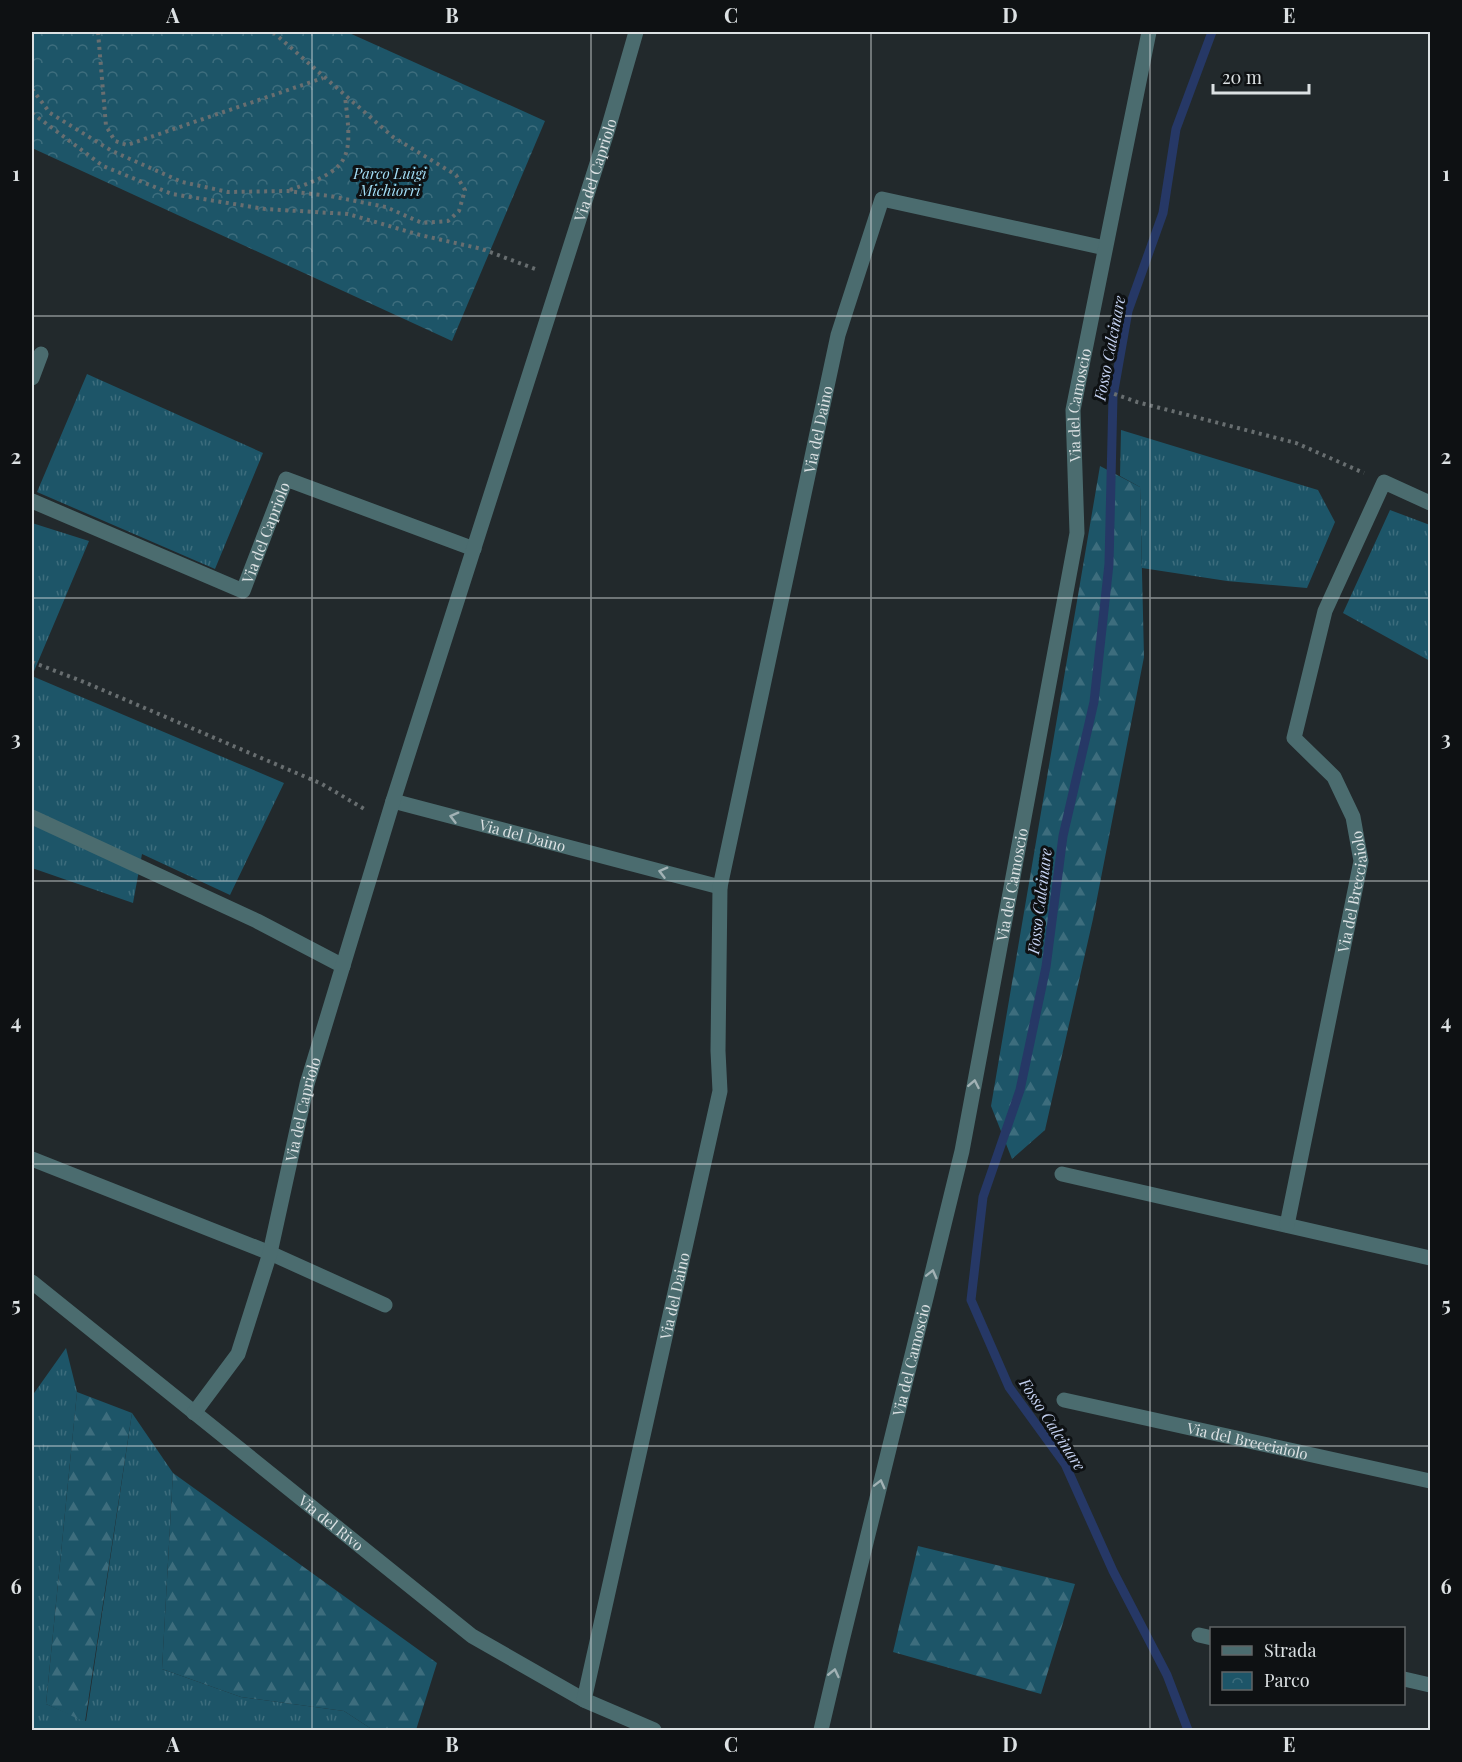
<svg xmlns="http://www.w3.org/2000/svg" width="1462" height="1762" font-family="'Playfair Display',serif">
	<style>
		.grass { fill: url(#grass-tufts) }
		.forest { fill: url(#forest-firs) }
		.park { fill: url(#park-crowns) }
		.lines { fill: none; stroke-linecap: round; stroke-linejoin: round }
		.stream { stroke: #263866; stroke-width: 9 }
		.path { stroke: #686e70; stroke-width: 4; stroke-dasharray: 3 4.5; stroke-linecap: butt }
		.minor { stroke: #4b6c6f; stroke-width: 15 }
		.oneway { stroke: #a2b2b5 }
		.grid { fill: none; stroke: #dce1e3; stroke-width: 1.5; stroke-opacity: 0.55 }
		.labels { text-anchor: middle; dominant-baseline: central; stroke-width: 6; stroke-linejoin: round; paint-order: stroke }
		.street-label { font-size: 15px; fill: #dce1e3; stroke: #0e1113 }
		.park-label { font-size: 15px; font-style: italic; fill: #a3def6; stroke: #0e1113 }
		.water-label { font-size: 16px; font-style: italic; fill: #c5d2f2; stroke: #0e1113 }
		.neatline { fill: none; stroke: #dce1e3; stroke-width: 2 }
		.grid-label { font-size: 20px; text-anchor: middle; font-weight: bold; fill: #dce1e3 }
	</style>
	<defs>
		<pattern id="grass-tufts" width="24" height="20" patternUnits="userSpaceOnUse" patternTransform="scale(1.5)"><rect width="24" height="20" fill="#1d5568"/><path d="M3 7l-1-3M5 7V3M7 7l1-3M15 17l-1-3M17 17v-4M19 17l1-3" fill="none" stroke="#3d6d7d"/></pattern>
		<pattern id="forest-firs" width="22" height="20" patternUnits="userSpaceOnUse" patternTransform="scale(1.5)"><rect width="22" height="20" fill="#1d5568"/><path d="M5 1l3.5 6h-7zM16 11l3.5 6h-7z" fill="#3d6d7d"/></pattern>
		<pattern id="park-crowns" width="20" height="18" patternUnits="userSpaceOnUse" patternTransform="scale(1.5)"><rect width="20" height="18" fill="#1d5568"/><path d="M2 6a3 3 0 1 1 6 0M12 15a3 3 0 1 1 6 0" fill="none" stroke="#3d6d7d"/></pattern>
	</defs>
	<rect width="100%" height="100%" fill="#22292c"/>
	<path class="grass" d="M87 374 263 453 215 569 37 492Z
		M1121 430 1318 490 1335 522 1307 588 1227 581 1142 568 1140 487 1120 476Z
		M1390 510 1430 525V661L1343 613Z
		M32 523 89 541 32 676 284 783 230 895 142 854 133 903 32 868Z
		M66 1348 77 1392 46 1704 86 1721 132 1413 173 1473 162 1669 241 1697 344 1711 373 1730H32V1396Z"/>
	<path class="forest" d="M1100 466 1140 487 1144 657 1093 919 1045 1130 1012 1159 991 1106Z
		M77 1392 132 1413 85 1722 46 1704Z
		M173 1473 437 1663 416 1730H373L344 1711 241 1697 162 1669Z
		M918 1546 1075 1584 1041 1694 893 1652Z"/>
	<path class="park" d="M32 32H347L545 121 452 341 32 148Z"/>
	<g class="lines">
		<path class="stream" d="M1188 1730 1167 1675 1113 1571 1065 1464 1009 1387 971 1300 983 1197 1020 1090 1046 967 1063 836 1094 702 1109 564 1113 396 1128 311 1163 213 1176 129 1212 32"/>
		<path class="path" d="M98 32 106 126 115 141 127 145 323 78
			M32 89 50 113 112 151 182 182 228 192 287 191 330 196 386 207 422 223 448 221 459 211 465 190 456 175 393 137 273 32
			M32 113 103 166 172 194 265 209 348 214 420 235 482 249 538 270
			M290 190C351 169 353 160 345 97
			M1100 389 1137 402 1296 443 1364 473
			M32 662 84 682 322 784 366 810"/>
		<g class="minor">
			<path d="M32 378 41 354"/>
			<path id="s1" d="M32 501 243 591 286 479 474 549"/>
			<path id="s2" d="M393 801 720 887"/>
			<path d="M32 817 257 921 343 966"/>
			<path d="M32 1159 270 1253 385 1305"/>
			<path d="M1062 1174 1430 1258"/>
			<path id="s3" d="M1287 1225 1361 861 1353 817 1334 777 1294 738 1325 611 1384 482 1430 503"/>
			<path id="s4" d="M32 1282 472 1636 584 1700 654 1730"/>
			<path id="s5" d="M1064 1400 1430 1481"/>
			<path id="s6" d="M194 1413 238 1354 270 1253 307 1084 393 801 608 129 636 32"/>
			<path d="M1199 1635 1212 1638"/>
			<path d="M1404 1679 1430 1685"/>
			<path id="s7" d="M584 1700 720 1091 718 1051 720 887 838 335 882 199 1105 248"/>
			<path id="s8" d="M821 1730 840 1649 962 1151 1077 533 1073 410 1149 32"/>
		</g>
	</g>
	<defs><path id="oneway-chevron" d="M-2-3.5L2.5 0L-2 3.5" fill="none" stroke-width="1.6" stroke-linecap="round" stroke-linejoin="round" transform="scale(1.5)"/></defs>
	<g class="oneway">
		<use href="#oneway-chevron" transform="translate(454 817) rotate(-165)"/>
		<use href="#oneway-chevron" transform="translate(663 872) rotate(-165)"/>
		<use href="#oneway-chevron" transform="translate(974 1084) rotate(-79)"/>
		<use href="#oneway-chevron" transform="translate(932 1274) rotate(-76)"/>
		<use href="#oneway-chevron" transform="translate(880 1484) rotate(-76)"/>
		<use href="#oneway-chevron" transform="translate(834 1673) rotate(-77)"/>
	</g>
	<path class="grid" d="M312 32V1730M591 32V1730M871 32V1730M1150 32V1730M32 316H1430M32 598H1430M32 881H1430M32 1164H1430M32 1446H1430"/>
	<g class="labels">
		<g class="street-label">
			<text stroke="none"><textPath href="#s6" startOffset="1311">Via del Capriolo</textPath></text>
			<text stroke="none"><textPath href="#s8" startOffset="1353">Via del Camoscio</textPath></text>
			<text stroke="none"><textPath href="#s7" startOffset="1296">Via del Daino</textPath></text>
			<text stroke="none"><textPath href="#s1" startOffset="292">Via del Capriolo</textPath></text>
			<text stroke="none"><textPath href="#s2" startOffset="134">Via del Daino</textPath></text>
			<text stroke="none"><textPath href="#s8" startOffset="867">Via del Camoscio</textPath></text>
			<text stroke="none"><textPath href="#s3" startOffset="340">Via del Brecciaiolo</textPath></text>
			<text stroke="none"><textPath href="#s6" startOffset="327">Via del Capriolo</textPath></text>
			<text stroke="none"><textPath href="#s7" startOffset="414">Via del Daino</textPath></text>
			<text stroke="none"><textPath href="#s8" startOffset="381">Via del Camoscio</textPath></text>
			<text stroke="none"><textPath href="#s5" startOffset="188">Via del Brecciaiolo</textPath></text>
			<text stroke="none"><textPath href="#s4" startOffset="384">Via del Rivo</textPath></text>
		</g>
		<g class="park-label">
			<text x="390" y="173">Parco Luigi<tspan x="390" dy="17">Michiorri</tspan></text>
		</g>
		<g class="water-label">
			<text transform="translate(1109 348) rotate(-79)">Fosso Calcinare</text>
			<text transform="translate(1039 901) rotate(-83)">Fosso Calcinare</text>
			<text transform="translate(1053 1424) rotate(57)">Fosso Calcinare</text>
		</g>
	</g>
	<rect width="1462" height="1762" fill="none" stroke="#0e1113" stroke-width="66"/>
	<rect x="1210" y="1627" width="195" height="78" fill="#0e1113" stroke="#606466" stroke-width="1.5"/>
	<rect x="1222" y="1646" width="30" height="9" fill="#4b6c6f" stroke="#606466" stroke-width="1.5"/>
	<text x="1264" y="1657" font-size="18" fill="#dce1e3">Strada</text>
	<rect x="1222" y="1672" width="30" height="18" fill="url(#park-crowns)" stroke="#606466" stroke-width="1.5"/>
	<text x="1264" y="1687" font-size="18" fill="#dce1e3">Parco</text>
	<path d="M1213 84v9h96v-9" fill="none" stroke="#dce1e3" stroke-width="3"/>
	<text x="1222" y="84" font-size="18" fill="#dce1e3" stroke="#0e1113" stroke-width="4.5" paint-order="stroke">20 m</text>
	<rect x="33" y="33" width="1396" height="1696" class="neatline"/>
	<g class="grid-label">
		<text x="173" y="23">A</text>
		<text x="452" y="23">B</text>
		<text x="731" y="23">C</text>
		<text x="1010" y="23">D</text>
		<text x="1289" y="23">E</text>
		<text x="16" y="181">1</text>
		<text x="1446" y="181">1</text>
		<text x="16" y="464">2</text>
		<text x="1446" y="464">2</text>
		<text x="16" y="746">3</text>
		<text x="1446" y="746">3</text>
		<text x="16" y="1029">4</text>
		<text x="1446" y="1029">4</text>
		<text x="16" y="1312">5</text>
		<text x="1446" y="1312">5</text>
		<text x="16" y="1594">6</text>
		<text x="1446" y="1594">6</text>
		<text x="173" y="1752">A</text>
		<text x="452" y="1752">B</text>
		<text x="731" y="1752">C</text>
		<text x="1010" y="1752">D</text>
		<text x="1289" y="1752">E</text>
	</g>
</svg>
